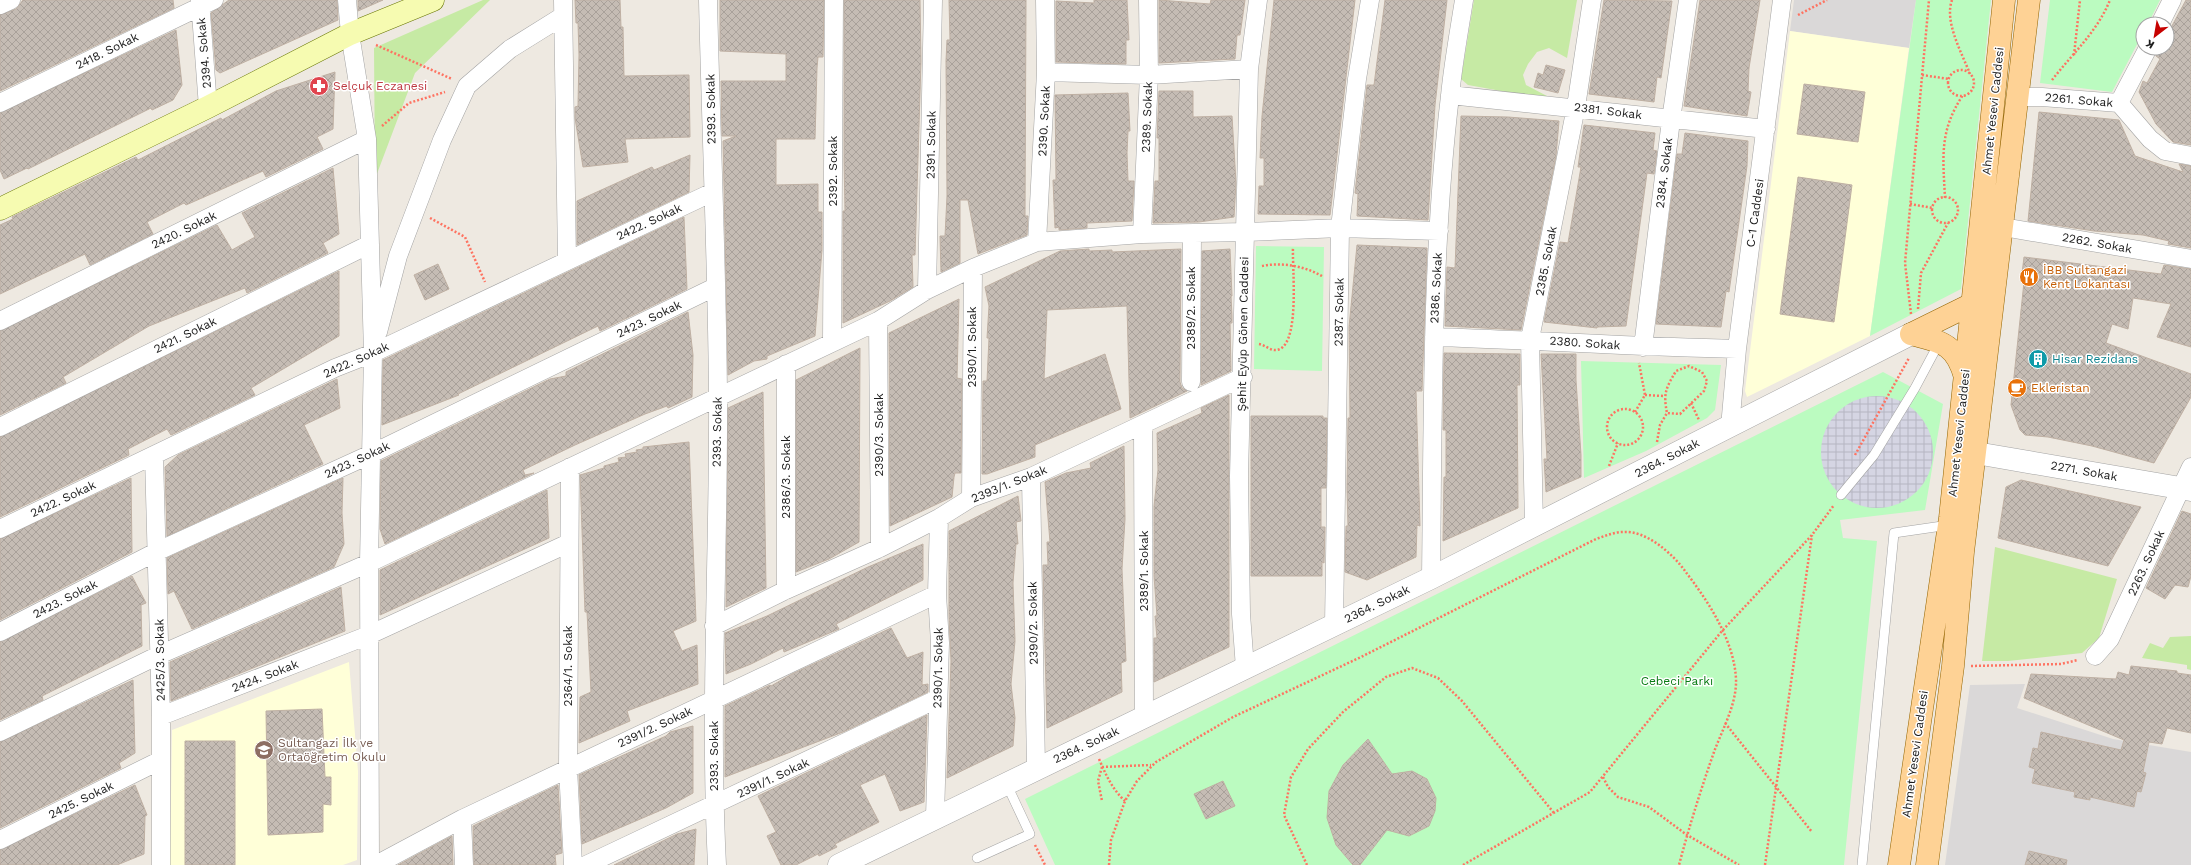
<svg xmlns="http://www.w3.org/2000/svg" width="2191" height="865" font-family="'Work Sans',sans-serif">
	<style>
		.residential { fill: #dad8d8 }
		.education { fill: #ffffd8 }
		.grass { fill: #c6eaa4 }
		.park { fill: #bbfbc0 }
		.plaza { fill: url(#plaza-grid) }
		.building { fill: url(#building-cross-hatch); stroke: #bfb0a3 }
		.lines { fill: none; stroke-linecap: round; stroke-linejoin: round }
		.service-casing { stroke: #a3a3a3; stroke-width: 10 }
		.minor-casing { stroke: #a3a3a3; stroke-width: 19 }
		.tertiary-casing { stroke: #a3a3a3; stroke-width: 23 }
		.secondary-casing { stroke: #667401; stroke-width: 23 }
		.primary-casing { stroke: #936400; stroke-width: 23 }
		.path { stroke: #fe7361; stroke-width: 2.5; stroke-dasharray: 2 2; stroke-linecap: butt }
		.service { stroke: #fff; stroke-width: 9 }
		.minor { stroke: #fff; stroke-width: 18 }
		.tertiary { stroke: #fff; stroke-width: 22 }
		.secondary { stroke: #f6fbb1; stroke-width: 22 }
		.primary { stroke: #fed295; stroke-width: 22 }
		.labels { text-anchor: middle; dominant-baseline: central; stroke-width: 3; stroke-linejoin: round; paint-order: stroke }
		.street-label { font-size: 12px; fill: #1c1c1c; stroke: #fff }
		.health-label { font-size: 12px; fill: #be3a42; stroke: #fff; text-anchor: start }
		.food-label { font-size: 12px; fill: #c56008; stroke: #fff; text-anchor: start }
		.culture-label { font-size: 12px; fill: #0d838f; stroke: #fff; text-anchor: start }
		.park-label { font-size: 12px; fill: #087b13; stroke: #fff }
		.education-label { font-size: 12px; fill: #785e54; stroke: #fff; text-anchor: start }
	</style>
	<defs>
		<pattern id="plaza-grid" width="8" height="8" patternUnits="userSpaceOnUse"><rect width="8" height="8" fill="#d5d5e3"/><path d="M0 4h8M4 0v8" fill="none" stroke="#b6b6c2"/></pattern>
		<pattern id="building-cross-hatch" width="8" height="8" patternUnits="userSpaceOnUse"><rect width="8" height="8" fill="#c5bcb4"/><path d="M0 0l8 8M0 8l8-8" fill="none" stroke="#a9a19a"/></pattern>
	</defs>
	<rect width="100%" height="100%" fill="#eee9e1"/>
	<path class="residential" d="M1794 0H1916L1909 48 1790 31Z
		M2025 684 2017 708 2113 739 2191 752V865H1945L1970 685Z"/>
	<path class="education" d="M1790 31 1909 48 1870 336 1747 397 1745 391Z
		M349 662 358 771 357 860 343 865H170L172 730Z"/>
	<path class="grass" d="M483 0H490L415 73 375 179 374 48Z
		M1474 0H1577L1567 58 1549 48 1537 52 1528 64 1523 75 1526 85 1547 96 1545 99 1468 85 1461 79Z
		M1995 547 2117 579 2099 638 2082 653 2008 661H1982Z
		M2191 636V670L2187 669V665L2142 658 2150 643 2163 648 2170 637Z"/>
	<path class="park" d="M1916 0H1991L1961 289 1870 336Z
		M2050 0H2160L2148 24H2143V33L2112 92 2040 83Z
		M1256 246 1324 247 1322 371 1254 369Z
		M1581 361 1721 365 1715 410 1707 418 1646 451 1584 478Z
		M1883 372 1943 404 1925 510 1840 520 1843 538 1877 541 1844 865H1055L1025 799Z"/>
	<path class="plaza" d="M1821 452a56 56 0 1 1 112 0a56 56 0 1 1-112 0Z"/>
	<path class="building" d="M23 0H173L174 8 0 91V15L16 9Z
		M229 0H337L338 20 220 73 216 70 211 13Z
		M358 0H383L358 11Z
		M575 0H620L621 27H623L624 76 689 75 690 137 625 139 628 162 583 167 575 118V107L578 106 579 55 578 23H576Z
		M720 0H824L823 57H818L817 68 815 139H776V185L818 184V212H822V250L815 336 767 356V359L754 361 728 375 723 141 736 136H722L721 81H786V54L720 51Z
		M844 0H920L921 61 915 255H912L913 287 890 301 843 323V211H845L844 159Z
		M949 0H1026L1025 216H1028L1027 235 978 254 968 200H960V263L941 272 940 236H945L947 196 946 61 947 40H950Z
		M1094 0H1127L1129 40H1126V64L1056 62V1L1094 3Z
		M1159 0 1210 4 1211 0H1245L1240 35H1237L1235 59 1159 63Z
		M1274 0H1355L1330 215 1258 214 1259 186H1264V158H1260L1262 116Z
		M1385 0H1447L1435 105 1428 220 1357 216 1358 194 1355 193 1367 85H1374Z
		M1604 0 1672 1 1661 78 1657 77 1654 102 1589 94Z
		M1700 0H1760L1749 68 1748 91 1751 92 1747 116 1684 106Z
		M2186 0H2191V145L2173 142 2156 124 2139 92 2143 81 2147 83 2160 59 2156 56 2158 48H2167V35Z
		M176 30 182 85 173 100 152 110 151 108 28 169 27 168 4 179 0 170V113Z
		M1546 65 1565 70 1558 93 1534 87 1538 73 1543 75Z
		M335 72 333 129 317 137 323 149 266 177 263 171 186 205 184 203 147 222 153 234 90 265 85 254 0 294V225L13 219 12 217 136 157 138 160 221 118 222 120 276 91Z
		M1804 84 1865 92 1858 142 1797 134Z
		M1159 91H1193V117L1232 116 1236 183 1234 217 1199 222 1153 223 1155 181H1159V138H1157Z
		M1128 93 1130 131H1128L1127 153 1128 181H1134L1132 221 1087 223V228L1059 230V227L1055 228 1053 180H1056L1055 95Z
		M2039 112 2119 120 2135 156 2183 172 2179 164 2191 166V248L2168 244 2169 241 2143 235 2094 231 2028 221Z
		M1461 116 1508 117 1559 121 1556 156 1521 330 1445 326 1447 267 1455 268Z
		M1584 125 1655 133 1653 150 1657 151 1654 174 1647 173 1626 326 1597 327V328L1544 322 1560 242 1568 243 1581 167H1578Z
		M1685 133 1748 141 1747 166 1729 292 1726 291 1721 327 1656 324 1677 154H1682Z
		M690 155 689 192 577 245V201L652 167 654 170Z
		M333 168 339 234 323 243 328 253 247 293 245 288 149 326 63 377 66 383 0 415V331L217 225 232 250 255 237 242 213Z
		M1798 177 1852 185 1834 322 1780 314Z
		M684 217 687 289 600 331 598 326 458 394 459 395 382 425 383 360Z
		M1357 245 1427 248 1422 391H1416L1420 526 1417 525 1416 557 1367 580 1345 572 1346 526H1348L1347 488 1348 418H1350L1349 327Z
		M1089 249V251L1112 250V252L1181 249 1180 382 1182 388 1187 391 1130 418 1127 306 1047 310 1044 379 1105 354 1121 409 1035 445V457L987 474H982L983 381H987L989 338H987L989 306 985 287 1060 251Z
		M1230 249 1232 296H1231L1232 316V323H1230L1231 371 1201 385 1202 251Z
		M2024 257 2161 274 2164 265 2191 269V347L2157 337 2171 304 2133 298 2128 329 2112 324 2106 343 2191 374V397L2154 463 2092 446 2048 437 2025 435 2020 430 2011 405 2024 282H2021Z
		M438 264 449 289 425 300 414 275Z
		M339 271V336L251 388 255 395 171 435 167 429 128 449 129 455 0 517V437Z
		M959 299 957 378 962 379 961 473H955L954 477 952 497 890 526 889 333Z
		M688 312 693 355 692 397 668 408 667 406 645 414 575 445 523 470 525 475 534 473 385 544 380 529 381 461 550 379 566 376V372Z
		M860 348 859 542 829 559 796 572V380Z
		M1444 353 1520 354V385H1517L1518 508 1443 541 1444 477H1446V430H1443Z
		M1541 354H1576V380L1581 455V477L1546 492 1544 459H1547Z
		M337 379 340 408 304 425 323 464 167 536 165 467 178 455Z
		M763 392 766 588 726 607 728 408Z
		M1229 395V647L1154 682V638H1157L1155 616H1157L1154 576V506L1158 470 1157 433 1202 413 1201 408Z
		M1251 416H1323V418H1327L1326 488H1321V527H1325L1324 563 1322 562V576H1251Z
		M689 442 696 621 673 631 682 651 697 645 698 684 627 711 630 721 579 743 580 697 591 692 587 612H585L580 475 604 468V466L619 462 618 458 626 457 625 454 637 452 636 450 643 449V447Z
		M1124 446 1125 519 1122 569 1126 661 1121 663 1122 692 1047 728 1043 568V565H1048L1047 542H1050L1045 482 1066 473 1091 468 1090 463Z
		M131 478 132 552 0 620V539Z
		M343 478 342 513 344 544 334 567 192 629 174 591 168 594 167 558Z
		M2021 480 2141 507 2108 566 1998 538 2006 487Z
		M547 490 549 538 380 615V570Z
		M1018 496 1021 521 1016 522 1018 544H1016L1013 583 1015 641 1011 684 1015 718 1013 746 947 778 951 661 949 617V531Z
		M2182 511 2191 514V576L2188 587 2175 585 2165 599 2146 588Z
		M923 544V580L836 624 839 629 784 652 783 648 751 664 726 674 725 633 767 616 868 567Z
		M132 576 146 603 141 605 142 646 42 696 43 700 0 720V642Z
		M341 587 345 631 171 701 170 662Z
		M891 628 907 658 923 652 922 685 928 684V692L843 732 725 777V706L770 685 771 686 792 674Z
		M2131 666 2177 671V673L2191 675V733L2167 728 2162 744 2149 742 2143 772 2146 773 2141 792 2137 791 2134 807 2090 797V800L2074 797 2075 792 2032 783 2035 769 2029 767 2033 748 2038 749 2041 732 2121 750 2124 740 2024 698 2031 674 2116 679 2118 672 2129 675Z
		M133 680 135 753 119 763 121 768 0 828V742Z
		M322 709 325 777H331V805L323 804V832L268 835 266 711Z
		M927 715 924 802 900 811 885 774 860 785 879 822 835 844 837 847 819 856 818 854 796 865H781L767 836 776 832 758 796Z
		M693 726V793L666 808 582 844 579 775 666 736 670 732Z
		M1368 739 1392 774 1412 771 1427 779 1436 798 1435 811 1429 826 1409 836 1387 830 1360 865H1353L1336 845 1327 818 1329 791 1343 765Z
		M185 741H235V865H185Z
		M1223 781 1235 806 1206 819 1194 794Z
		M135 785 147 815 145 816 144 854 117 865H0V850Z
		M558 785 562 853 555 855 556 865H474L473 826Z
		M696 829 694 865H614L677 834Z
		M452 836 453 865H398L450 837Z
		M2029 851 2067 860 2066 865H2025Z"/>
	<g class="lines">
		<g class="service-casing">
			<path id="service" d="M1841 495 1874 455 1915 388 1939 343
				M977 858 1030 834 1007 785
				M1862 865 1894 533 1949 525"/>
		</g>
		<g class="minor-casing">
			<path id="minor" d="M200 0 208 107
				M347 0 350 34 367 139 373 353 369 563 370 865
				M563 0 567 261
				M708 0C711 132 717 264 718 396 719 552 709 709 717 865
				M0 5 11 0
				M2160 24 2172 0
				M1046 72 1149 75 1249 69
				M1450 95 1766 129
				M2018 97H2042L2119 103 2150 139 2165 151 2191 156
				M0 103 214 0
				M2119 103 2148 48
				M2003 227 2191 259
				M1142 234 1149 75 1148 0
				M1037 242 1046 72 1045 0
				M927 290 933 0
				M0 321 367 139
				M878 321 880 548
				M378 332 398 256 442 140 467 86 510 49 563 16
				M1434 337C1535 340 1636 347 1737 349
				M832 342 834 0
				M1643 347 1671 120 1688 0
				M786 364V590
				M1191 382 1192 234
				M1143 425 1144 717
				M0 427 370 244
				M1730 427 1737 349 1782 0
				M154 456 161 716V865
				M570 467 568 768 573 865
				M1031 477 1036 768
				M971 498 973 268
				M1534 525 1530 339 1576 107 1592 0
				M0 529 335 368 373 353 713 192
				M1431 578C1433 417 1431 255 1450 96 1453 64 1459 32 1464 0
				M1334 625 1340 228 1357 79 1370 0
				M714 626 786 590 880 548 939 518 971 498 1031 477 1243 377
				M0 632 158 551 369 455 715 287
				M2095 656 2110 639 2191 467
				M1245 668 1241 614 1239 476 1249 69 1258 0
				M161 716 369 635 569 543
				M0 732 159 655 369 563 878 321 927 290 973 268 1037 242 1142 234 1246 232 1340 228 1439 231
				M935 817 940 643 937 594 939 518
				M462 819 464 865
				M0 840 161 760
				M376 865 462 819 937 594
				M586 865 937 699"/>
		</g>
		<g class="tertiary-casing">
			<path id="tertiary" d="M1976 453 2191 490
				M839 865 1431 578 1911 334"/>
		</g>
		<g class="secondary-casing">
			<path id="secondary" d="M0 209 208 107 350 34 433 0"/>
		</g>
		<g class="primary-casing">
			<path id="primary" d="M1911 334 1984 298
				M1911 334C1942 342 1956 344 1965 377
				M1899 865 1950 518 2004 0
				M1927 865 1953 666 1963 552 2029 0"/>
		</g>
		<path class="path" d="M1952 0C1944 22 1962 53 1970 74
			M1798 15 1827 0
			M376 45 452 79
			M2074 55 2080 0
			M1948 83a13 13 0 1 1 26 0a13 13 0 1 1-26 0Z
			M1922 75 1949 79
			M2052 80C2073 53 2097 32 2110 0
			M382 126 409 103 445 92
			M1932 210a13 13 0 1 1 26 0a13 13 0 1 1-26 0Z
			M1945 198C1943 157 1939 131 1963 95
			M1910 204 1933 208
			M430 218 465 237 485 282
			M1262 266C1282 262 1304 266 1322 276
			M1918 309 1921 273 1948 223
			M1911 314 1905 263 1929 0
			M1259 344C1266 345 1272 353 1280 349 1300 339 1292 267 1293 247
			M1645 395 1664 396
			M1691 403 1699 420
			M1607 427a18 18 0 1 1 36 0a18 18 0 1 1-36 0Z
			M1635 412 1645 395 1639 363
			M1657 442 1660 425 1667 413C1663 393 1666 388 1676 371L1689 366 1702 372 1707 381 1704 391 1680 414 1667 413
			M1855 455 1909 358
			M1609 466 1618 443
			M1971 666 2061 664 2078 660
			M1725 723 1812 832
			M1099 759C1106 775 1112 789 1125 801
			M1102 767 1151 765
			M1102 767 1098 781 1102 801
			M1603 777 1608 787 1618 797 1649 807 1687 835 1739 865
			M1035 845 1045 865
			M1109 865 1111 840 1125 801 1137 781 1156 762 1233 717 1361 657 1596 539C1605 536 1614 532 1623 532 1646 530 1673 554 1685 571 1708 601 1734 640 1736 679 1737 704 1722 730 1714 752 1701 789 1689 827 1679 865
			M1307 865 1284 815 1291 777 1308 749 1343 712 1386 677 1412 668 1438 678 1462 701 1554 813
			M1463 865 1590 792 1722 631 1812 535 1834 505
			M1765 865 1812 535"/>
		<use href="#service" class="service"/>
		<use href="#minor" class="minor"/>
		<use href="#tertiary" class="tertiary"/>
		<use href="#secondary" class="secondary"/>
		<use href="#primary" class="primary"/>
	</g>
	<defs>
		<g id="pharmacy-disc" transform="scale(1)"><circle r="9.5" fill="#e0444e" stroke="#fff"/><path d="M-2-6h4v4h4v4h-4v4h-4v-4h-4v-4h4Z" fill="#fff"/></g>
		<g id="restaurant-disc" transform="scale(1)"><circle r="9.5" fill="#e8710a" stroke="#fff"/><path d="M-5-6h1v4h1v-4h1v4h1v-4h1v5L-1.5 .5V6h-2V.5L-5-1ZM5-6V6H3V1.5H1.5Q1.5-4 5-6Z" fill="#fff"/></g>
		<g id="building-disc" transform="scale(1)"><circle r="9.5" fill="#0f9aa8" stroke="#fff"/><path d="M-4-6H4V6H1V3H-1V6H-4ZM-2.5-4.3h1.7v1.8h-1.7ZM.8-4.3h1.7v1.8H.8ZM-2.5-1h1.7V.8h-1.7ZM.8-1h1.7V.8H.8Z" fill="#fff"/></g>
		<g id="cafe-disc" transform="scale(1)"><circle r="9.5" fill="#e8710a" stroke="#fff"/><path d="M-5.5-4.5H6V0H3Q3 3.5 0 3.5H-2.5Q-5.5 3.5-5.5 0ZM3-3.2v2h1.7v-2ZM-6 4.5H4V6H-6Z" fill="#fff"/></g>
		<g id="school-disc" transform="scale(1)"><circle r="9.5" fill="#8d6e63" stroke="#fff"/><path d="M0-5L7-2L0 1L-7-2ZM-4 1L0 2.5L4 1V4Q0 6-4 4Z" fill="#fff"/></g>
	</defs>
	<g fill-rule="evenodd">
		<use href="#pharmacy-disc" x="319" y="86"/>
		<use href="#restaurant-disc" x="2029" y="277"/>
		<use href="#building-disc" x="2038" y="359"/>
		<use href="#cafe-disc" x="2017" y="388"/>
		<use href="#school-disc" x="264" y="750"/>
	</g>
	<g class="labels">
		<g class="street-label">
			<text transform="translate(107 51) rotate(-26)">2418. Sokak</text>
			<text transform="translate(204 53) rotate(-95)">2394. Sokak</text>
			<text transform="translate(2079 100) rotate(5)">2261. Sokak</text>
			<text transform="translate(711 109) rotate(-91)">2393. Sokak</text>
			<text transform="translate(1608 111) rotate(7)">2381. Sokak</text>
			<text transform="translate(1993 111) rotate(-84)">Ahmet Yesevi Caddesi</text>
			<text transform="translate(1147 117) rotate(-88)">2389. Sokak</text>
			<text transform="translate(1044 121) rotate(-87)">2390. Sokak</text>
			<text transform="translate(931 145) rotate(-89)">2391. Sokak</text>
			<text transform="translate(833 171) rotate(-90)">2392. Sokak</text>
			<text transform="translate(1664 173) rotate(-83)">2384. Sokak</text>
			<text transform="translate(1755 213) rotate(-82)">C-1 Caddesi</text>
			<text transform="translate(649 222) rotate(-25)">2422. Sokak</text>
			<text transform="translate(184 230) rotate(-26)">2420. Sokak</text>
			<text transform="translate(2097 243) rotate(10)">2262. Sokak</text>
			<text transform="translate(1546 261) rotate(-79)">2385. Sokak</text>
			<text transform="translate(1436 288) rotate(-87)">2386. Sokak</text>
			<text transform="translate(1191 308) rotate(-90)">2389/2. Sokak</text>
			<text transform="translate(1339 312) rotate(-89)">2387. Sokak</text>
			<text transform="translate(649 319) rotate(-26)">2423. Sokak</text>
			<text transform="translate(1243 334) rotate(-89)">Şehit Eyüp Gönen Caddesi</text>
			<text transform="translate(185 335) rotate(-26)">2421. Sokak</text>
			<text transform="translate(1585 343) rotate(4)">2380. Sokak</text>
			<text transform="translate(972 347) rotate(-90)">2390/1. Sokak</text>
			<text transform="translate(356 360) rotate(-24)">2422. Sokak</text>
			<text transform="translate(717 432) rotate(-89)">2393. Sokak</text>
			<text transform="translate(1959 433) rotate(-84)">Ahmet Yesevi Caddesi</text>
			<text transform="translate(879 435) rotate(-90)">2390/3. Sokak</text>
			<text transform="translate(1667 458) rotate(-27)">2364. Sokak</text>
			<text transform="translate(357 460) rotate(-25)">2423. Sokak</text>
			<text transform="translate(2084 471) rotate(10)">2271. Sokak</text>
			<text transform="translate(786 477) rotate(-90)">2386/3. Sokak</text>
			<text transform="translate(1009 484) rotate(-22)">2393/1. Sokak</text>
			<text transform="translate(63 499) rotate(-25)">2422. Sokak</text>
			<text transform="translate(2146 563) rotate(-65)">2263. Sokak</text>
			<text transform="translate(1144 571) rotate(-90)">2389/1. Sokak</text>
			<text transform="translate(65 599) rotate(-27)">2423. Sokak</text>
			<text transform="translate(1377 604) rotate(-26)">2364. Sokak</text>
			<text transform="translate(1033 623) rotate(-91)">2390/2. Sokak</text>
			<text transform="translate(160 660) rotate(-91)">2425/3. Sokak</text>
			<text transform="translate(568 666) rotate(-90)">2364/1. Sokak</text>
			<text transform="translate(938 668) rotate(-89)">2390/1. Sokak</text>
			<text transform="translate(265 676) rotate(-21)">2424. Sokak</text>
			<text transform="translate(655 727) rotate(-25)">2391/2. Sokak</text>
			<text transform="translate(1086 745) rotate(-25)">2364. Sokak</text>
			<text transform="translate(1915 754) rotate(-82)">Ahmet Yesevi Caddesi</text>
			<text transform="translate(714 756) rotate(-90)">2393. Sokak</text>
			<text transform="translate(773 778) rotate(-25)">2391/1. Sokak</text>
			<text transform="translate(81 800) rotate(-26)">2425. Sokak</text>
		</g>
		<g class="health-label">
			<text x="333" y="86">Selçuk Eczanesi</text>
		</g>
		<g class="food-label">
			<text x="2043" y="270">İBB Sultangazi<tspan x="2043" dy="14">Kent Lokantası</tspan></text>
			<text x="2031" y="388">Ekleristan</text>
		</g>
		<g class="culture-label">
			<text x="2052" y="359">Hisar Rezidans</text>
		</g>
		<g class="park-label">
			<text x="1677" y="681">Cebeci Parkı</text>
		</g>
		<g class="education-label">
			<text x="278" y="743">Sultangazi İlk ve<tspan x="278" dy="14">Ortaöğretim Okulu</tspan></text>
		</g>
	</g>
	<g transform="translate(2155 36) rotate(211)"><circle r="19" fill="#ffffff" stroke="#a4a4a4"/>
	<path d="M0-3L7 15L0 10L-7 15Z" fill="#c70200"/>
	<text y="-6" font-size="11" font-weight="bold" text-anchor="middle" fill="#1c1c1c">K</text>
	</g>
</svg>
